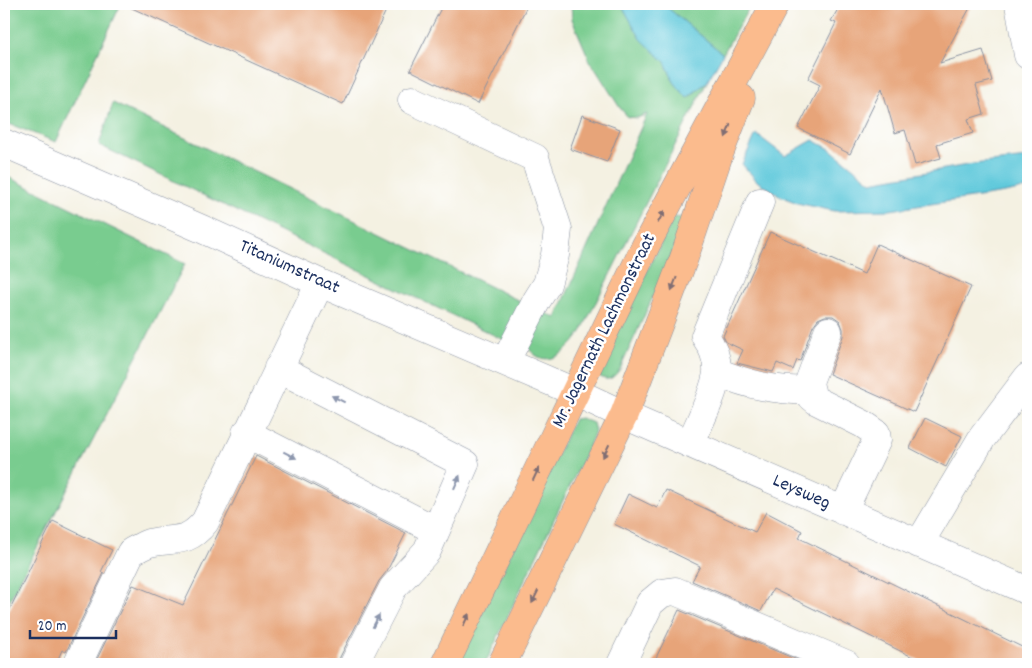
<svg xmlns="http://www.w3.org/2000/svg" width="1032" height="668" font-family="Dekko,sans-serif">
	<style>
		.green { fill: #79cc8f; stroke: #4a7e76 }
		.water { fill: #60c9db; stroke: #3e7c9c }
		.building { fill: #e7a479 }
		.lines { fill: none; stroke-linecap: round; stroke-linejoin: round }
		.minor-casing { stroke: #8890a0; stroke-width: 29 }
		.major-casing { stroke: #8890a0; stroke-width: 29 }
		.minor { stroke: #fff; stroke-width: 28 }
		.major { stroke: #fbbb8d; stroke-width: 28 }
		.oneway { fill: #806e73 }
		.oneway2 { fill: #8d97ae }
		.labels { text-anchor: middle; dominant-baseline: central; stroke-width: 5; stroke-linejoin: round; paint-order: stroke }
		.street-label { font-size: 19px; fill: #1b2f5e; stroke: #fff }
	</style>
	<rect width="100%" height="100%" fill="#fff"/>
	<filter id="ink" filterUnits="userSpaceOnUse"><feTurbulence type="fractalNoise" baseFrequency=".02" numOctaves="2"/><feDisplacementMap in="SourceGraphic" scale="10" xChannelSelector="R" yChannelSelector="G"/><feConvolveMatrix kernelMatrix="1 2 1 2 8 2 1 2 1" color-interpolation-filters="sRGB"/></filter>
	<filter id="wash" filterUnits="userSpaceOnUse"><feTurbulence type="fractalNoise" baseFrequency=".0096" numOctaves="4" result="noise"/><feDisplacementMap in="SourceGraphic" scale="20" xChannelSelector="R" yChannelSelector="G"/><feGaussianBlur stdDeviation="1.12" result="paint"/><feColorMatrix in="noise" values="0 0 0 0 0 0 0 0 0 0 0 0 0 0 0 0 0 1.4 0 .05"/><feComposite in="paint" operator="in"/></filter>
	<g filter="url(#wash)">
		<rect width="100%" height="100%" fill="#f4f1e2"/>
		<path class="green" d="M4 4H121L56 142 4 122Z
			M571 4H621L641 38 665 62 674 82 688 98 707 82 581 332C567 353 545 373 526 345L540 310 556 318 647 114 637 118 628 117 620 108 589 59 572 19Z
			M663 4H751L723 54Z
			M113 103 526 304 506 341 99 145Z
			M4 175 185 264 4 611Z
			M674 217 686 218 667 266 620 369C614 377 609 383 599 376L598 370Z
			M581 418 593 423 595 431 590 444 485 664H458L574 419Z"/>
		<path class="water" d="M621 4H663L723 54 707 82 687 98 674 82 665 62 641 39Z
			M756 134 785 156 813 140 830 149 871 182 973 164 1028 158V188L1005 193 890 210 834 211 797 203 781 196 758 182 742 164Z"/>
		<g id="blocks">
			<path class="building" d="M123 4H389L343 104Z
				M443 4H528L478 104 410 70Z
				M841 4H972L940 63 983 50 992 81 976 85 984 114 968 119 973 133 937 144 941 158 915 165 905 130 895 133 882 88 850 154 798 128 820 85 808 79 836 23 831 21Z
				M582 115 620 129 607 162 570 149Z
				M770 232 864 274 877 244 971 287 914 412 829 374 843 336V329L840 321 833 316H825L818 319 813 326 800 361 797 360 793 370 777 363 773 372 737 363 743 350 726 342 723 336Z
				M925 418 962 436 946 467 910 448Z
				M256 456 406 533 387 571 379 581 340 657 338 664H96V661L133 585 183 605Z
				M666 490 755 532 766 512 802 531 799 538 1028 650V664H927L773 589 761 611 692 581 700 566 614 524 628 494 657 508Z
				M53 521 112 550 101 572 104 573 66 652 62 650 56 664H4V621Z
				M679 610 807 664H653Z"/>
		</g>
	</g>
	<g filter="url(#ink)">
		<use href="#blocks" fill-opacity="0" stroke="#8890a0" stroke-width="1"/>
		<g class="lines">
			<g class="minor-casing">
				<path id="minor" d="M1019 4 1028 55
					M412 100 535 158 558 229 555 255 547 284 537 300 505 362
					M4 143 202 229 320 283 575 392 624 415 1028 591
					M828 331 809 382 812 397 817 401 863 424 876 433 877 440 843 511
					M278 368 465 464 427 551 393 588 354 664
					M717 372C751 386 774 390 811 391
					M246 433 435 530
					M690 444C699 423 714 395 717 373 718 360 712 346 705 336L760 202
					M919 544 982 438 1028 377
					M81 664 79 661 131 552C137 549 143 545 149 543 175 537 186 545 205 522L320 283
					M621 664 650 603 662 593 675 591 846 664"/>
			</g>
			<g class="major-casing">
				<path id="major" d="M445 664 646 245 775 4
					M502 664 624 415 684 258 718 157 741 98"/>
			</g>
			<use href="#minor" class="minor"/>
			<use href="#major" class="major"/>
		</g>
		<defs><path id="oneway-solid" d="M-6-.8H1V-3.2L6.5 0L1 3.2V.8H-6Z" transform="scale(1.25)"/></defs>
		<g class="oneway">
			<use href="#oneway-solid" transform="translate(728 131) rotate(111)"/>
			<use href="#oneway-solid" transform="translate(661 217) rotate(-62)"/>
			<use href="#oneway-solid" transform="translate(674 284) rotate(111)"/>
			<use href="#oneway-solid" transform="translate(606 451) rotate(116)"/>
			<use href="#oneway-solid" transform="translate(536 474) rotate(-65)"/>
			<use href="#oneway-solid" transform="translate(535 597) rotate(116)"/>
			<use href="#oneway-solid" transform="translate(466 620) rotate(-65)"/>
		</g>
		<g class="oneway2">
			<use href="#oneway-solid" transform="translate(338 399) rotate(-153)"/>
			<use href="#oneway-solid" transform="translate(290 455) rotate(27)"/>
			<use href="#oneway-solid" transform="translate(457 482) rotate(-66)"/>
			<use href="#oneway-solid" transform="translate(376 621) rotate(-63)"/>
		</g>
	</g>
	<g class="labels">
		<g class="street-label">
			<text transform="translate(289 268) rotate(24)">Titaniumstraat</text>
			<text transform="translate(605 331) rotate(-64)">Mr. Jagernath Lachmonstraat</text>
			<text transform="translate(801 493) rotate(24)">Leysweg</text>
		</g>
	</g>
	<rect width="1032" height="668" fill="none" stroke="#fff" stroke-width="20"/>
	<path d="M30 630v8h86v-8" fill="none" stroke="#1b2f5e" stroke-width="2.5"/>
	<text x="38" y="630" font-size="15" fill="#1b2f5e" stroke="#ffffff" stroke-width="4" paint-order="stroke">20 m</text>
</svg>
